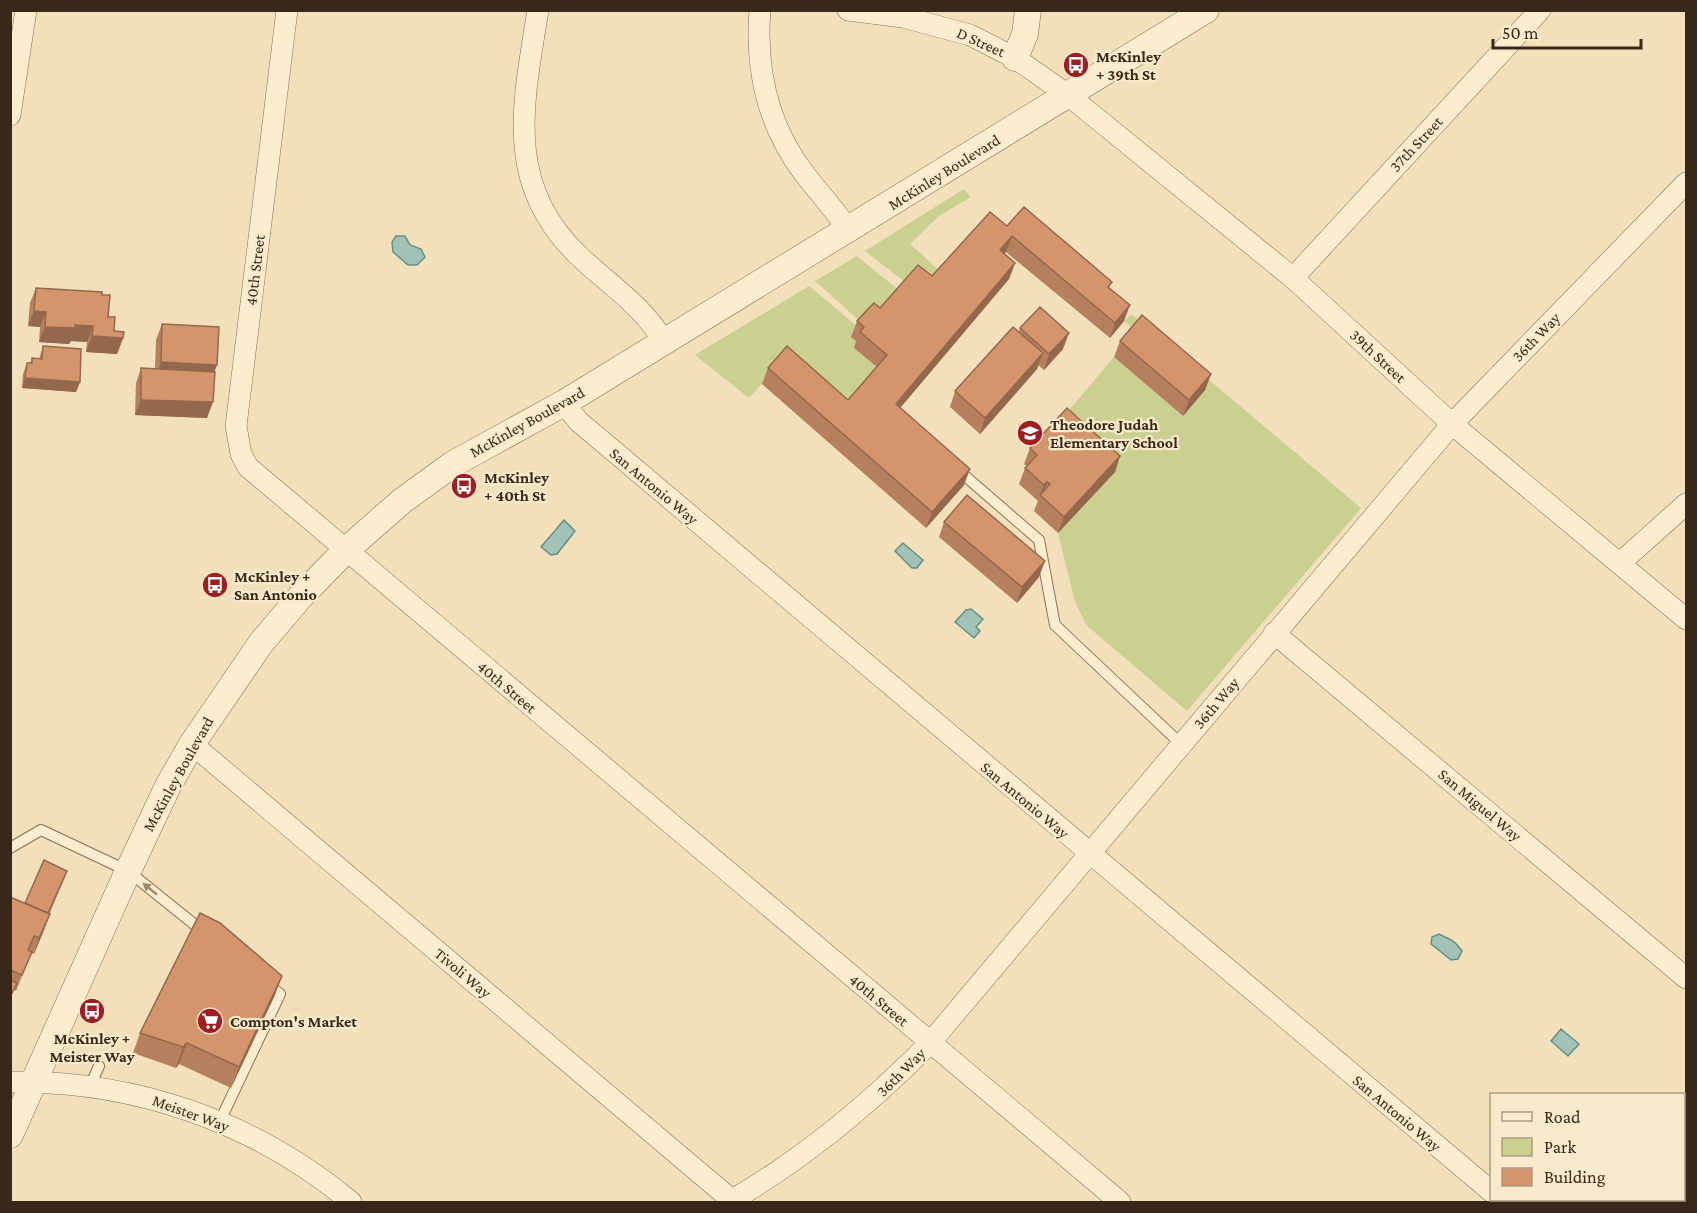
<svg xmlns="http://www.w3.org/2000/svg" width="1697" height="1213" font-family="'Crimson Pro',serif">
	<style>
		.green { fill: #cad08f }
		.water { fill: #a0c2b7; stroke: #679085; stroke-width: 1.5 }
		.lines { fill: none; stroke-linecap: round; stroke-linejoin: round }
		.service-casing { stroke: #8a6f53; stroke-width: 12 }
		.minor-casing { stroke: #8a6f53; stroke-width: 22 }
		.tertiary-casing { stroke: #8a6f53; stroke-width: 27 }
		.service { stroke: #fcedcf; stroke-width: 10 }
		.minor { stroke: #fcedcf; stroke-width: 21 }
		.tertiary { stroke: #fcedcf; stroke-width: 26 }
		.wall { fill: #b6805e }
		.shaded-wall { fill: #94684c }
		.building { fill: #d4956d; stroke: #94684c; stroke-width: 1.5 }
		.oneway { fill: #9a8a74 }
		.labels { text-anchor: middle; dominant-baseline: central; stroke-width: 4.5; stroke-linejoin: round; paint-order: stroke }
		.street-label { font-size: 16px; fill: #38281a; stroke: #f8eacb }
		.poi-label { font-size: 16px; font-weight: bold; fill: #38281a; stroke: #f8eacb; text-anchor: start }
	</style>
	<rect width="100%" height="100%" fill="#f2e0bb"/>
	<path class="green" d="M964 189 971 197 939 216 910 244 943 274 909 285 865 251Z
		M857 256 902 293 863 324 815 281Z
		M809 286 859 328 858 343 881 371 842 416 781 363 749 398 695 355Z
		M1131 314 1361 508 1187 711 1086 625 1075 601 1058 533 1114 472 1059 422 1114 357 1183 416 1205 390 1124 321Z"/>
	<path class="water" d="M396 236H405L410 245 421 249 425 257 417 265H408L393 252 392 242Z
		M564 520 575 531 557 554 551 555 541 547Z
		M903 543 923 560 917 568H912L895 551Z
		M971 609 983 619 976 627 980 631 974 638 955 622 966 610Z
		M1439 934C1449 940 1453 938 1462 951L1458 959 1451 960 1431 944 1432 937Z
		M1561 1029 1579 1044 1568 1056 1551 1041Z"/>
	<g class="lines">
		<g class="service-casing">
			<path id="service" d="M957 469 1039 540 1055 625 1181 744
				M10 848 41 830 128 871 205 933
				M90 1086 99 1066
				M220 1121 280 994 266 983"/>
		</g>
		<g class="minor-casing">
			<path id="minor" d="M287 10 236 426 241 454 248 467 1120 1202
				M538 10C523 105 503 185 581 258 611 286 643 306 664 342
				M760 10C755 71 768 127 806 176 821 195 836 211 849 231
				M848 10 903 17 970 35 1015 58 1068 95 1293 278 1452 424 1686 619
				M10 115 26 10
				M1293 278 1540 10
				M564 403 578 421 1492 1192
				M1620 563 1686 504
				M1274 633 1686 978
				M192 744 734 1202
				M10 1082C135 1080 255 1122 351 1202
				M729 1202C806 1157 867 1106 930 1043L1452 424 1686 183"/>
		</g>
		<g class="tertiary-casing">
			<path id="tertiary" d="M1015 58 1025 34 1028 10
				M10 1135 128 871 168 786 192 744 261 643 301 596 345 551 402 501 453 464 564 403 1206 10
				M1684 1169 1686 1165
				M1653 1202 1656 1200"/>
		</g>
		<use href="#service" class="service"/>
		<use href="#minor" class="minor"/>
		<use href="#tertiary" class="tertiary"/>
	</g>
	<path class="wall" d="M1007 226 1110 288 1124 321 1110 338 1006 252 1004 254 1015 263 1009 279 900 408 964 485 926 528 762 384 768 368 848 400 877 367 854 348 856 341 851 337 857 321 932 276Z
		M36 288 102 295 108 317 114 331 123 338 117 354 86 352 87 342 71 341 69 344 39 342 40 327 28 326 30 303Z
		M162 324 215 372 207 418 135 415 136 383 141 368H155L156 340Z
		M1020 328 1063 349 1044 370 1038 365 1037 369 980 434 950 407 955 391 1019 332Z
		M1120 341 1211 374 1205 390 1183 416 1114 357Z
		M43 346 80 382 76 392 22 388 23 374 27 363H30L32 358 39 359Z
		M1030 448 1120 456 1115 472 1058 533 1034 511 1038 501 1019 484 1025 468 1027 466 1024 464Z
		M944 522 1039 577 1017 603 939 537Z
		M63 881 49 914 44 930 34 954 31 953 16 991 14 990 10 999V897L25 903Z
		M282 976 274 997 231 1088 179 1064 176 1068 133 1053 140 1033Z"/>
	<path class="shaded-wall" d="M1012 236 1006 252 994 266 1000 250Z
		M1015 263 1009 279 890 420 896 404Z
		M1130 305 1124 321 1110 338 1115 323Z
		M34 311 46 312 40 327 28 326Z
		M75 325 93 326 87 342 71 341 69 344 39 342 45 327Z
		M1069 333 1063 349 1044 370 1049 354Z
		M92 336 123 338 117 354 86 352Z
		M1043 353 1037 369 980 434 985 418Z
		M161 362 217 365 211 381 155 378Z
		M1211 374 1205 390 1183 416 1189 400Z
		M25 378 80 382 76 392 22 388Z
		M141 400 213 402 207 418 135 415Z
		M1120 456 1115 472 1058 533 1064 517Z
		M970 469 964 485 926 528 932 512Z
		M1047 482 1042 497 1040 495 1044 485Z
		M1045 561 1039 577 1017 603 1022 587Z
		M67 871 63 881 44 926 48 915Z
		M50 914 44 930 34 954 39 938Z
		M282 976 274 997 231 1088 239 1067Z
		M187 1043 179 1064 176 1068 183 1047Z"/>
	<path class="building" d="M1024 207 1112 282 1108 287 1130 305 1115 323 1012 236 1000 250 1015 263 896 404 970 469 932 512 768 368 787 346 848 400 887 355 860 332 864 327 857 321 869 308 874 303 880 308 918 265 932 276 990 212 1007 226Z
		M36 288 102 292V295H110L108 317H115L114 331 124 332 123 338 92 336 93 326 75 325V328L45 327 46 312 34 311Z
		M1040 307 1069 333 1049 354 1020 328Z
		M1142 315 1211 374 1189 400 1120 341Z
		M162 324 219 327 217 365 161 362Z
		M1013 327 1043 353 985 418 955 391Z
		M43 346 81 349 80 382 25 378 27 363H32V358L42 359Z
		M141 368 215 372 213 402 141 400Z
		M1067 408 1120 456 1064 517 1040 495 1050 484 1047 482 1044 485 1025 468 1037 455 1030 448Z
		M967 495 1045 561 1022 587 944 522Z
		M44 860 67 871 48 913 25 903Z
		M10 897 50 914 39 938 34 936 28 950 32 952 22 975 10 970Z
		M200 913 220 923 282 976 239 1067 187 1043 183 1047 140 1033Z
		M10 980 17 983 10 997Z"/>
	<defs><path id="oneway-solid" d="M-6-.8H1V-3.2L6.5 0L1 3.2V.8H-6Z" transform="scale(1.5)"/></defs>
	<use class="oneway" href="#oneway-solid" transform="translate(150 889) rotate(-141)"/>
	<defs>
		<g id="bus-disc" transform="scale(1.35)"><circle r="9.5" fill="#9f1e22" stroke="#f8eacb"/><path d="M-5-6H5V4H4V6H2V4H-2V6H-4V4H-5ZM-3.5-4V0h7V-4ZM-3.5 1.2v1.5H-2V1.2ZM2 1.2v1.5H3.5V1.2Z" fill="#fff"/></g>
		<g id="school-disc" transform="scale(1.35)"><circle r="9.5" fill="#9f1e22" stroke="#f8eacb"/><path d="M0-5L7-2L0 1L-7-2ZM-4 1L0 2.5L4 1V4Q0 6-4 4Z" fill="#fff"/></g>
		<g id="supermarket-disc" transform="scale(1.35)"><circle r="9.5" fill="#9f1e22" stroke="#f8eacb"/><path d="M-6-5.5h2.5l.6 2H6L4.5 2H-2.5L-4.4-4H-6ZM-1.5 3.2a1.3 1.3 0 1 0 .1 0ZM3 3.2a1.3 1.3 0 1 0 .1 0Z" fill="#fff"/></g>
	</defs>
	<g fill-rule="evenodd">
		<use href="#bus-disc" x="1076" y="65"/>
		<use href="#school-disc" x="1030" y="433"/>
		<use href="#bus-disc" x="464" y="486"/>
		<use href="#bus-disc" x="215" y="585"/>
		<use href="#bus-disc" x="92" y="1011"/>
		<use href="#supermarket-disc" x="210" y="1021"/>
	</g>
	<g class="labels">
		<g class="street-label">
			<text transform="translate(981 42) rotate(24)">D Street</text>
			<text transform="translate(1416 144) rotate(-47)">37th Street</text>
			<text transform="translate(944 172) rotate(-32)">McKinley Boulevard</text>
			<text transform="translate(255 270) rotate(-83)">40th Street</text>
			<text transform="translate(1536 337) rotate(-46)">36th Way</text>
			<text transform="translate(1378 356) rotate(43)">39th Street</text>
			<text transform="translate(527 422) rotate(-29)">McKinley Boulevard</text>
			<text transform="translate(654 486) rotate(40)">San Antonio Way</text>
			<text transform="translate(507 687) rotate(40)">40th Street</text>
			<text transform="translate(1216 703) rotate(-50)">36th Way</text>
			<text transform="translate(178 774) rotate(-61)">McKinley Boulevard</text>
			<text transform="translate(1025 800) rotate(40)">San Antonio Way</text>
			<text transform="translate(1480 805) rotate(40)">San Miguel Way</text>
			<text transform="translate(463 973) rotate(40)">Tivoli Way</text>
			<text transform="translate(879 1000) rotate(40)">40th Street</text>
			<text transform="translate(901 1072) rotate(-45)">36th Way</text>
			<text transform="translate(191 1113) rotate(20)">Meister Way</text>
			<text transform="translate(1397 1113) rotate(40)">San Antonio Way</text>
		</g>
		<g class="poi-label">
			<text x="1096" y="56">McKinley<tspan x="1096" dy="18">+ 39th St</tspan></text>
			<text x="1050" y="424">Theodore Judah<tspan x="1050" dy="18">Elementary School</tspan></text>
			<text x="484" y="477">McKinley<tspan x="484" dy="18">+ 40th St</tspan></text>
			<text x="234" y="576">McKinley +<tspan x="234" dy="18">San Antonio</tspan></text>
			<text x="230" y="1021">Compton's Market</text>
			<text x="92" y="1038" text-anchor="middle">McKinley +<tspan x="92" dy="18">Meister Way</tspan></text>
		</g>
	</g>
	<rect width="1697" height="1213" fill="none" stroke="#38281a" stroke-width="24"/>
	<rect x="1490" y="1093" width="195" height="108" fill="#f8eacb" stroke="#ab9c84" stroke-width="1.5"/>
	<rect x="1502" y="1112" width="30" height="9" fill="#fcedcf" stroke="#ab9c84" stroke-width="1.5"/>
	<text x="1544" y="1123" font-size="18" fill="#38281a">Road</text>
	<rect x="1502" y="1138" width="30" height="18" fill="#cad08f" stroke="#ab9c84" stroke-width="1.5"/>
	<text x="1544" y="1153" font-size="18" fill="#38281a">Park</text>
	<rect x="1502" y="1168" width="30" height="18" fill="#d4956d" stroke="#ab9c84" stroke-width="1.5"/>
	<text x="1544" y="1183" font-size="18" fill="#38281a">Building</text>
	<path d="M1493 39v9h148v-9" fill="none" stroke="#38281a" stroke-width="3"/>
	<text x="1502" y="39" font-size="18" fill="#38281a" stroke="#f8eacb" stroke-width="4.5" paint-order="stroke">50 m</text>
</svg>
